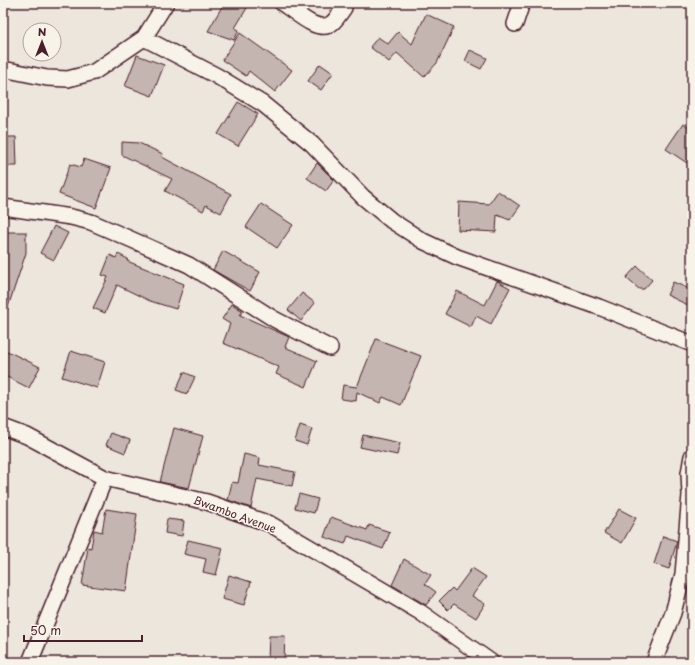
<svg xmlns="http://www.w3.org/2000/svg" width="695" height="665" font-family="'Playpen Sans',sans-serif">
	<style>
		.building { fill: #c4b5b0; stroke: #4a1f2b }
		.lines { fill: none; stroke-linecap: round; stroke-linejoin: round }
		.minor-casing { stroke: #4a1f2b; stroke-width: 18 }
		.minor { stroke: #f7f3e8; stroke-width: 15 }
		.labels { text-anchor: middle; dominant-baseline: central; stroke-width: 3; stroke-linejoin: round; paint-order: stroke }
		.street-label { font-size: 11px; fill: #4a1f2b; stroke: #f7f3e8 }
	</style>
	<rect width="100%" height="100%" fill="#ece6dd"/>
	<filter id="ink" filterUnits="userSpaceOnUse"><feTurbulence type="fractalNoise" baseFrequency=".025" numOctaves="2"/><feDisplacementMap in="SourceGraphic" scale="8" xChannelSelector="R" yChannelSelector="G"/><feConvolveMatrix kernelMatrix="1 2 1 2 8 2 1 2 1" color-interpolation-filters="sRGB"/></filter>
	<g filter="url(#ink)">
		<path class="building" d="M224 3H238L247 8 235 28 239 30 234 40 208 31Z
			M426 14 454 27 437 63 424 77 397 53 389 62 370 47 378 37 388 44 398 32 412 44Z
			M240 33 292 70 275 92 249 71 246 76 222 60Z
			M470 50 487 58 481 69 465 61Z
			M137 55 164 65 152 96 125 86Z
			M320 64 333 73 321 90 308 81Z
			M238 102 258 114 238 146 218 134Z
			M683 124 692 130V156L687 163 666 149Z
			M3 137H16L17 166H3Z
			M122 142 139 143 163 154 162 157 231 194 221 213 206 205 203 211 165 191 172 179 122 155Z
			M84 159 111 168 96 208 59 194 70 164 81 167Z
			M317 163 334 180 326 191 307 178Z
			M498 191 520 206 510 220 497 215 496 232 458 230 459 202 489 204Z
			M261 204 293 225 277 248 246 227Z
			M54 226 68 233 54 260 40 253Z
			M3 232H26V253L5 316 3 315Z
			M223 251 260 272 250 291 213 270Z
			M118 254 128 259 127 261 184 284 176 309 150 301 117 285 105 313 93 308 108 277 102 275 110 255 116 258Z
			M637 266 652 280 644 289H639L626 278Z
			M497 281 510 288 491 324 476 316 471 327 445 314 457 291 485 305Z
			M673 282 692 290V307L667 295Z
			M302 293 315 303 301 321 288 310Z
			M232 304 243 311 240 315 289 337 285 347 317 361 306 387 276 374 279 367 223 343 230 324 222 319Z
			M376 339 421 356 401 405 383 397 380 403 357 392 356 401 341 399 343 385 357 387Z
			M3 349 40 367 29 388 3 375Z
			M71 351 105 362 97 388 62 377Z
			M184 372 195 377 187 394 176 390Z
			M300 425 312 429 307 445 295 441Z
			M174 428 203 436 189 488 160 482Z
			M111 433 130 440 125 453 106 445Z
			M363 435 400 443 397 455 360 447Z
			M244 454 260 458 259 465 295 472 292 486 257 479 251 508 228 500 232 482 238 483Z
			M299 494 318 499 314 513 295 508Z
			M106 509 137 514 126 591 82 585 88 547 91 548 94 530 102 532Z
			M619 509 636 518 622 543 604 533Z
			M331 517 367 530 369 525 390 532 383 549 348 536 345 544 324 537Z
			M167 519 184 521 182 536 165 533Z
			M663 536 677 541 669 569 654 564Z
			M188 540 223 548 216 575 203 572 206 559 184 554Z
			M404 559 431 575 425 584 436 592 426 605 392 585Z
			M472 568 486 577 472 596 485 604 476 618 454 604 448 610 439 601 452 588 455 591Z
			M229 575 251 582 244 605 222 599Z
			M269 636H285L284 660H268Z"/>
		<g class="lines">
			<g class="minor-casing">
				<path id="minor" d="M282 3C295 11 318 35 332 23 337 19 340 13 344 8
					M515 24 522 3
					M144 38 217 76 263 104 312 144 363 197 392 221 423 241 457 257 599 307 692 344
					M3 69 47 78 68 79 94 72 144 38 166 3
					M3 207 71 217 91 222 128 238 189 265 274 319 330 348
					M3 427 27 436 105 478 207 502 270 524 420 612 491 662
					M690 495 689 473 692 456
					M30 662 105 478
					M654 662 673 613 683 574 690 495 692 496"/>
			</g>
			<use href="#minor" class="minor"/>
		</g>
	</g>
	<g class="labels">
		<g class="street-label">
			<text transform="translate(235 514) rotate(20)">Bwambo Avenue</text>
		</g>
	</g>
	<rect width="695" height="665" fill="none" stroke="#f7f3e8" stroke-width="16"/>
	<rect x="8" y="8" width="679" height="649" fill="none" stroke="#4a1f2b" stroke-width="1.5" filter="url(#ink)"/>
	<g transform="translate(42 42)"><circle r="19" fill="#f7f3e8" stroke="#b29e9c"/>
	<path d="M0-3L7 15L0 10L-7 15Z" fill="#4a1f2b"/>
	<text y="-6" font-size="11" font-weight="bold" text-anchor="middle" fill="#4a1f2b">N</text>
	</g>
	<path d="M24 635v6h118v-6" fill="none" stroke="#4a1f2b" stroke-width="2"/>
	<text x="30" y="635" font-size="12" fill="#4a1f2b" stroke="#f7f3e8" stroke-width="3" paint-order="stroke">50 m</text>
</svg>
